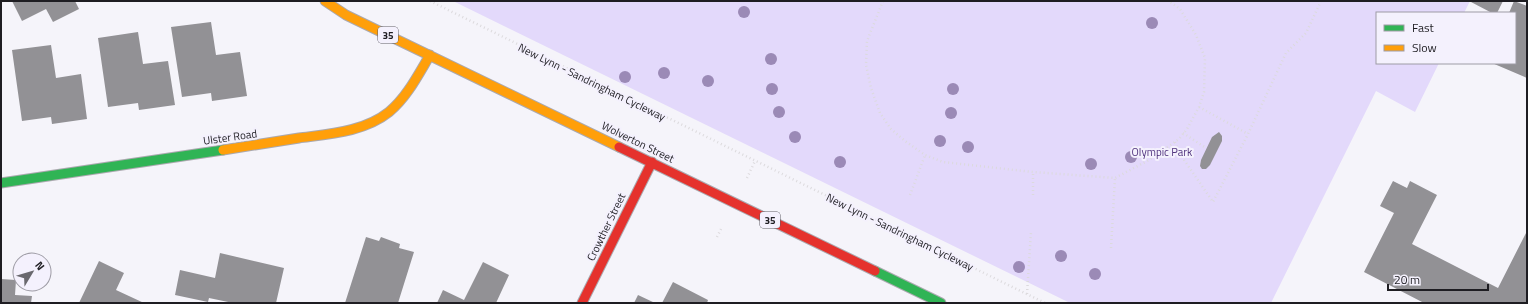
<svg xmlns="http://www.w3.org/2000/svg" width="1528" height="304" font-family="'Titillium Web',sans-serif">
	<style>
		.green { fill: #e3d9fb }
		.building { fill: #929195 }
		.lines { fill: none; stroke-linecap: round; stroke-linejoin: round }
		.fast-casing { stroke: #aba9af; stroke-width: 11 }
		.slow-casing { stroke: #aba9af; stroke-width: 11 }
		.jam-casing { stroke: #aba9af; stroke-width: 11 }
		.path { stroke: #dcdadd; stroke-width: 2.5; stroke-dasharray: 1 3; stroke-linecap: butt }
		.fast { stroke: #30b455; stroke-width: 9 }
		.slow { stroke: #ff9f0a; stroke-width: 9 }
		.jam { stroke: #e5322d; stroke-width: 9 }
		.tree { fill: #9b8ab6 }
		.labels { text-anchor: middle; dominant-baseline: central; stroke-width: 4; stroke-linejoin: round; paint-order: stroke }
		.shield { fill: #f4f1fd; stroke: #5e5d64; stroke-width: 1 }
		.shield-label { font-size: 10px; font-weight: bold; fill: #1e1d22 }
		.street-label { font-size: 11px; fill: #1e1d22; stroke: #f4f1fd }
		.park-label { font-size: 11px; fill: #51347e; stroke: #f4f1fd }
	</style>
	<rect width="100%" height="100%" fill="#f5f4fa"/>
	<path class="green" d="M453 1H1470L1464 13H1377V63H1439L1415 112 1376 91 1271 303H1070Z"/>
	<path class="building" d="M12 1H75L79 9 53 22 46 9 22 21Z
		M1472 1H1503L1497 13H1492L1471 2Z
		M1514 1 1527 6V78L1492 63H1515V13H1509Z
		M211 22 216 55 240 52 247 96 212 101 211 93 182 97 171 27Z
		M138 32 143 64 168 61 175 105 139 110 138 103 108 107 98 38Z
		M51 45 56 78 81 74 87 119 52 124 51 117 22 121 12 50Z
		M1219 132 1222 136V141L1210 165 1206 169H1202L1200 166 1201 160 1212 137Z
		M1393 181 1407 188 1410 181 1437 195 1412 244 1498 288 1527 231V303H1424L1364 272 1394 213 1380 206Z
		M366 237 379 241 381 237 400 244 399 248 414 252 398 303H345Z
		M220 253 284 268 276 303H233L209 298 208 302 175 295 180 270 215 278Z
		M99 261 124 273 116 290 144 303H79Z
		M483 262 509 275 496 303H437L443 290 464 300Z
		M1 279 16 280 15 295 32 296 31 303H1Z
		M673 282 708 300 707 303H662Z
		M638 295 655 303H634Z"/>
	<g class="lines">
		<g class="fast-casing">
			<path id="fast" d="M1 183 223 150
				M875 271 941 303"/>
		</g>
		<g class="slow-casing">
			<path id="slow" d="M325 1 346 15 619 147
				M223 150C248 146 274 142 299 138 329 134 364 132 389 112 407 97 418 75 430 55"/>
		</g>
		<g class="jam-casing">
			<path id="jam" d="M619 147 875 271
				M582 303 652 162"/>
		</g>
		<path class="path" d="M430 1 1045 303
			M883 1 867 41 866 65 871 88 880 113 891 129 905 141 925 155 943 162 1033 172 1115 178 1149 160 1179 139 1187 129 1199 107 1204 92 1205 58 1196 35 1180 9 1169 1
			M1199 107 1248 134
			M1183 133 1206 148
			M1175 142 1180 154 1213 202 1248 134 1286 53 1306 33 1321 1
			M747 178 755 161
			M910 195 925 155
			M1033 195V172
			M717 237 721 229
			M1111 248 1115 178
			M1027 294 1031 232"/>
		<use href="#fast" class="fast"/>
		<use href="#slow" class="slow"/>
		<use href="#jam" class="jam"/>
	</g>
	<g class="tree">
		<circle cx="744" cy="12" r="6"/>
		<circle cx="1152" cy="23" r="6"/>
		<circle cx="771" cy="59" r="6"/>
		<circle cx="664" cy="73" r="6"/>
		<circle cx="625" cy="77" r="6"/>
		<circle cx="708" cy="81" r="6"/>
		<circle cx="772" cy="89" r="6"/>
		<circle cx="953" cy="89" r="6"/>
		<circle cx="779" cy="112" r="6"/>
		<circle cx="951" cy="113" r="6"/>
		<circle cx="795" cy="137" r="6"/>
		<circle cx="940" cy="141" r="6"/>
		<circle cx="968" cy="147" r="6"/>
		<circle cx="1131" cy="157" r="6"/>
		<circle cx="840" cy="162" r="6"/>
		<circle cx="1091" cy="164" r="6"/>
		<circle cx="1061" cy="256" r="6"/>
		<circle cx="1019" cy="267" r="6"/>
		<circle cx="1095" cy="274" r="6"/>
	</g>
	<g class="labels">
		<g class="shield">
			<rect x="378" y="27" width="20" height="16" rx="3"/>
			<rect x="760" y="212" width="20" height="16" rx="3"/>
		</g>
		<g class="shield-label">
			<text x="388" y="35">35</text>
			<text x="770" y="220">35</text>
		</g>
		<g class="street-label">
			<text transform="translate(592 82) rotate(26)">New Lynn - Sandringham Cycleway</text>
			<text transform="translate(230 137) rotate(-8)">Ulster Road</text>
			<text transform="translate(638 142) rotate(26)">Wolverton Street</text>
			<text transform="translate(606 227) rotate(-64)">Crowther Street</text>
			<text transform="translate(900 232) rotate(26)">New Lynn - Sandringham Cycleway</text>
		</g>
		<g class="park-label">
			<text x="1162" y="152">Olympic Park</text>
		</g>
	</g>
	<rect width="1528" height="304" fill="none" stroke="#1e1d22" stroke-width="4"/>
	<rect x="1376" y="12" width="140" height="52" fill="#f4f1fd" stroke="#9e9ca5"/>
	<rect x="1384" y="25" width="20" height="6" fill="#30b455" stroke="#9e9ca5"/>
	<text x="1412" y="32" font-size="12" fill="#1e1d22">Fast</text>
	<rect x="1384" y="45" width="20" height="6" fill="#ff9f0a" stroke="#9e9ca5"/>
	<text x="1412" y="52" font-size="12" fill="#1e1d22">Slow</text>
	<g transform="translate(32 272) rotate(52)"><circle r="19" fill="#f4f1fd" stroke="#9e9ca5"/>
	<path d="M0-3L7 15L0 10L-7 15Z" fill="#69686e"/>
	<text y="-6" font-size="11" font-weight="bold" text-anchor="middle" fill="#1e1d22">N</text>
	</g>
	<path d="M1388 284v6h100v-6" fill="none" stroke="#1e1d22" stroke-width="2"/>
	<text x="1394" y="284" font-size="12" fill="#1e1d22" stroke="#f4f1fd" stroke-width="3" paint-order="stroke">20 m</text>
</svg>
